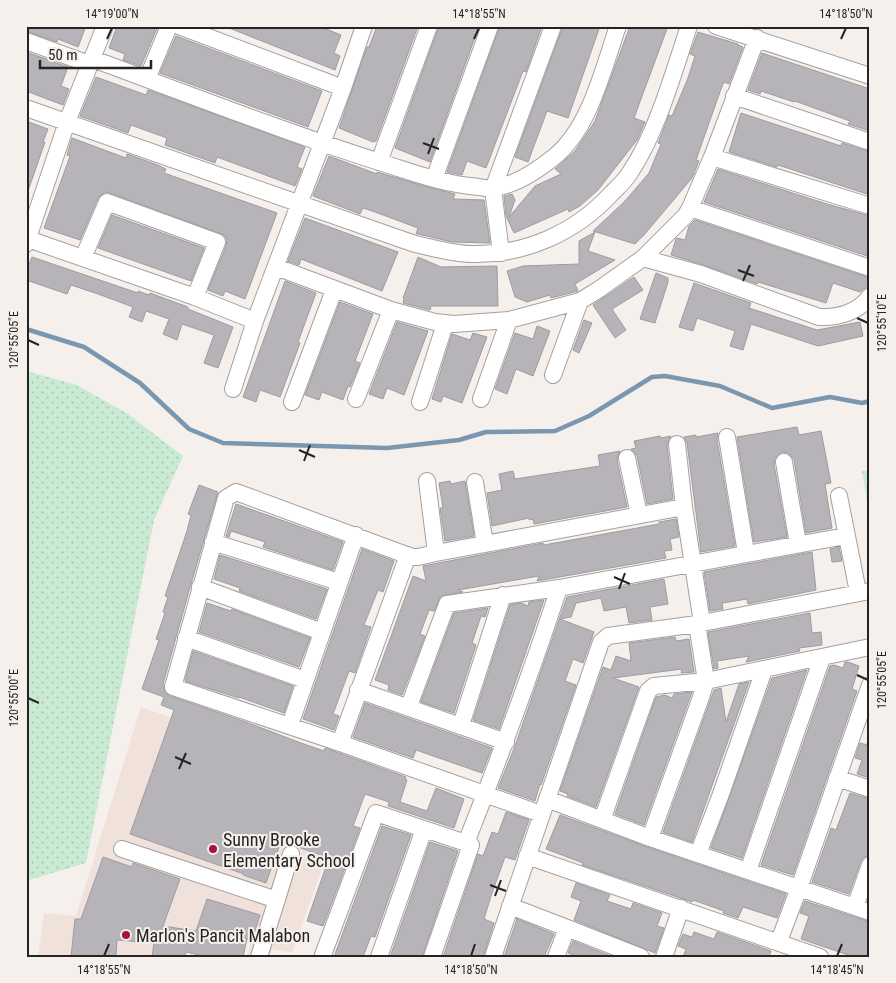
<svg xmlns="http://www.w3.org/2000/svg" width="896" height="983" font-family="'Roboto Condensed',sans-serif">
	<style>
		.built { fill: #f0e1db }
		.grass { fill: url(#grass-dots) }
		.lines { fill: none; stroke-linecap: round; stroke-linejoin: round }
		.stream { stroke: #7997b0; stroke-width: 4.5 }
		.building { fill: #b6b4b9; stroke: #9e9ca1 }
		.minor-casing { stroke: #a6a09d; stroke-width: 18 }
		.minor { stroke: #fff; stroke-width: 16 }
		.ticks { fill: none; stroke: #262423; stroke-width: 2 }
		.poi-dot { fill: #a71144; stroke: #f6f0ed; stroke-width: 2 }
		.labels { text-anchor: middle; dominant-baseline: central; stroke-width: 4; stroke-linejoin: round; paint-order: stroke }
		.poi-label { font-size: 18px; fill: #262423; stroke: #f6f0ed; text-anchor: start }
		.neatline { fill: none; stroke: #262423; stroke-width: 2 }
		.ticks-label { font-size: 12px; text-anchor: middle; fill: #262423 }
	</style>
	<defs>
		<pattern id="grass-dots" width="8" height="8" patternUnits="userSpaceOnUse" patternTransform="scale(1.25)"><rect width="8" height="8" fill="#c9ead3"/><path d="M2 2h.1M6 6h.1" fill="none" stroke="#acc9b5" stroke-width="1.8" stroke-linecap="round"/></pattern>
	</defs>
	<rect width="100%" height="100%" fill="#f6f0ed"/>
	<path class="built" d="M141 707 353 781 292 953 272 949 269 957H247L251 941 169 926 123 921 168 928 165 957H38L44 913 76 916Z"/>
	<path class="grass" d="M26 371 77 385 128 414 183 456 154 520 86 863 26 881Z
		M870 470V519L862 471Z"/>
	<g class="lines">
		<path class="stream" d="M26 329 84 347 140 383 189 429 223 443 387 448 459 440 486 432 555 431 589 416 652 377 665 376 720 386 772 408 830 397 862 403 870 401"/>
	</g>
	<path class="building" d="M26 26H86L78 47 58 39 57 42 26 31Z
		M117 26H158L141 66 123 60 125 54 109 48Z
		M224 26H319L341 35 334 53 340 56 335 70Z
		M377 26H418L376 141 373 142 339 128 367 47H369Z
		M439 26H479L430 162 395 148Z
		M500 26H542L526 72 523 71 486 168 467 161 462 175 447 172Z
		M563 26H600L568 118 547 111 528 162 515 157Z
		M630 26H668L634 118 645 122 637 140 598 190 580 206 569 212 568 209 514 233 506 216 504 196 512 194 515 200 509 217 535 186 561 174 555 169 575 151 595 121Z
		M698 32 738 44V45L743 47 729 84 724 82 721 89 696 160 699 161 692 178 644 235 635 244 593 231 625 201 649 173 661 144 658 143 669 115 672 116 688 78 695 56 690 54Z
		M176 36 322 91 308 127 160 73Z
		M26 52 68 67 61 86 69 89 63 105 26 91Z
		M762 53 870 89V131L848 124 850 121 795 101 794 102 761 91 760 94 748 90Z
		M96 77 146 95 148 90 305 147 297 167 302 169 295 186 217 157 215 163 165 145 167 138 131 125 128 133 80 116Z
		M741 113 841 146 842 143 870 152V195L778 165 777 167 729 152Z
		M26 121 48 129 43 142H45L28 191 26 190Z
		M72 138 126 158 127 154 155 164 166 169 164 173 277 213 245 299 225 291 223 296 208 290 226 246 227 240 224 235 110 193 105 192 98 198 80 240 44 228 70 156 67 155Z
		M329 156 377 174V172L424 186 455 194 453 199 484 200 490 243 452 242 418 234H416L418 228 375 212 363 208 360 214 313 196Z
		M718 169 827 204 870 216V257L704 202Z
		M112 215 204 248 191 281 98 248Z
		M305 218 398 252 382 291 301 259 299 265 288 261Z
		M695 220 870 278V286L866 287 860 292 833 283 826 303 758 282 757 284 704 265 671 255 676 239 677 238 685 240 689 226Z
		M595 232 588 251 615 260 575 284 578 291 551 298 550 295 527 302 515 297 507 271 523 266 579 264V241Z
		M32 257 138 293V291L149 295 150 293 188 307V309L233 327 218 368 204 363 214 335 182 324 177 340 163 334 169 319 146 311 142 322 129 317 133 307 98 294 71 285 67 294 26 280V272Z
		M418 257 441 267 497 266 498 306H431L430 310 403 303 404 299 403 298Z
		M656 273 668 278V282L655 323 640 319Z
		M634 277 643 290 612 309 626 330 615 338 593 305Z
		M285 281 316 293 298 342 300 343 280 397 260 390 256 402 243 397Z
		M694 283 751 303 749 308 817 330 860 322 863 336 818 346 751 324 743 350 730 346 735 331 697 318 693 331 679 327Z
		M340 302 373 314 355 361 360 363 350 387 348 386 343 400 322 392 319 400 305 395Z
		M584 320 592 323 579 353 573 350Z
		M397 322 428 331 404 395 387 388 383 399 369 394Z
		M537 326 550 331 533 376 516 369 507 394 495 389 515 333 533 339Z
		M473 333 487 337 462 403 443 396 441 402 432 399 452 334 470 340Z
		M797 427 799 435 821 431 831 483 825 484 832 528 806 533 794 460 788 453 782 452 775 458 774 464 787 537 754 542 737 437Z
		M718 433 717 439 735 546 701 552 687 443 684 437 696 435V437Z
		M660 436 661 438 671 436 667 445 673 499 647 504 637 456 631 449 636 448 634 441Z
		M620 451 617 460 627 507 534 524 533 519 529 520V518L492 526 487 493 502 490 499 474 513 471 515 479 600 466 598 455Z
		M450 481 451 484 465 481 474 536 445 541 440 508H443L439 483Z
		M199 485 218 492 191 584 163 684 165 693 170 696 246 722 301 743 324 751 325 748 406 777 405 779 407 780 400 802 427 811 436 788 464 799 454 828 388 806 389 802 365 794 353 826 360 828 323 926 307 921 329 858 281 841 266 883 243 875 244 874 130 834 174 710 161 705 164 697 142 689 159 640 156 639 165 613 163 612 168 597 165 596 187 531 191 515 188 514Z
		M236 504 343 542 333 570 263 547 265 542 231 531 229 537 226 536Z
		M676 519 679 537 670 539 672 550 664 551 666 558 537 581 539 576 458 590 463 592 441 596 434 611 429 610 420 634 425 636 402 695 388 690 389 685 375 680 413 576 426 581 423 566 543 543 544 545 659 524V522Z
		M839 547 842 561 832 562 830 549Z
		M362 549 394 561 383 592 378 590 364 625 371 627 355 673 349 671 333 714 339 716 334 730 303 719Z
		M812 552 816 590 748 604 747 599 722 603 723 609 710 611 704 572Z
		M220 555 327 589 316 619 239 591 240 588 214 579Z
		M664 579 668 604 650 607 652 620 629 623 626 607 604 611 601 598 576 603 571 617 560 619 594 632 583 663 573 659 565 681 576 685 541 785 540 784 535 801 498 788 515 746 567 597Z
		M544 600 499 729 473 720 510 605 521 603 528 606 529 602Z
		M207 603 231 611 232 609 310 638 299 667 199 632Z
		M488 608 485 617 481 616 472 643 476 645 454 713 421 702 454 613Z
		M810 613 812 633 821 632 822 645 799 648 800 651 746 662 749 656 717 661 718 668 714 669 708 632Z
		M675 637 676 641 689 639 694 672 681 673 682 669 613 678 639 687 596 807 567 796 568 794 560 791 603 667 611 670 616 656 631 661 629 643Z
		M193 651 293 686 284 713 239 697V698L185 681Z
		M845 662H848L859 666 852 689 857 691 793 875 761 865 830 666 834 665 843 668Z
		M807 670 742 858 711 848 772 678Z
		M749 682 692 842 663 832 714 690 721 688 726 722 739 684Z
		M692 692 644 825 615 814 656 697 665 695 672 698 674 694Z
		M365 703 492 748 482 773 416 750 413 758 353 737Z
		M860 743 867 745V743L870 744V778L857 774 862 760 855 758Z
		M850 793 870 799V855L864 857 861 861 849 894 812 882 831 828 836 830Z
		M506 812 529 820 515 860 505 857 491 896 484 919 494 923 483 957H443L478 854 483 856 492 832 498 834Z
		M560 815 647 847 786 894 777 918 743 907 738 918 723 913 724 911 693 900 692 902 582 865 583 863 546 849Z
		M382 826 411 835 375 937 371 936 363 957H334Z
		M430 842 458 851 422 957H390Z
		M103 857 132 867 133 863 180 879 163 926 196 931 207 899 260 915 252 940 247 939 243 957H207L186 952 185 957H152L154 943 117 940 116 957H71L75 919H81Z
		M576 883 610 895 607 901 631 909 633 903 662 913 657 926 664 928 655 953 574 920 581 901 571 897Z
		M805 901 870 922V957H854L801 939 809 916 800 913Z
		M517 919 554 934 544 957H504Z
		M694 932 714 939 717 932 771 951 769 957H683L686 949 678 946 683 934 692 937Z
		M573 941 613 957H578L568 953Z"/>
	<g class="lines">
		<g class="minor-casing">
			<path id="minor" d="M179 26 343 88
				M716 26 870 76
				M26 41 89 64
				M93 59C193 96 293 135 395 167 423 176 450 185 479 187 484 188 490 189 494 188 515 185 538 170 554 157 590 128 603 69 618 26
				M147 79 169 26
				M734 96 870 142
				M26 108 415 244C434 248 453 254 472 254 525 255 575 233 611 194 618 187 626 180 631 171 657 132 674 71 689 26
				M712 157 870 206
				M379 162 429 26
				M434 179 490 26
				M690 208 870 268
				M28 239 195 297 255 321
				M26 244 67 122 105 26
				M501 253 493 189 553 26
				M83 258 107 202 217 242 195 297
				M643 258 701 274 819 317C838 318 859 312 870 296
				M276 267 391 310 435 322 454 324 509 320 580 301 598 290 643 258 686 215 690 208 712 157 757 38
				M553 375 580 301
				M233 389 255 321 343 88 364 26
				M356 399 391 310
				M481 399 509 320
				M292 402 334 290
				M420 402 445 324
				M727 437 746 553
				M677 444 684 507
				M627 458 639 515
				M784 462 798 544
				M427 481 436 553 418 557H412L236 492 226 498 173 687 340 743 541 814
				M475 482 485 544
				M839 496 858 592
				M213 542 339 582
				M436 553 684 507 702 623
				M200 587 322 632
				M186 638 305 680
				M358 690 506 742
				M409 706 447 604 559 588 846 536
				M290 725 356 535
				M461 725 503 595
				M340 743 408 555
				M837 778 870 789
				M547 799 650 838 870 912
				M602 820 648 691 654 686 706 681 870 647
				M650 838 700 700 706 681 697 624
				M122 849 277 900
				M698 854 721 794 764 670
				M527 856 820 957
				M748 871 822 658
				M510 906 567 928
				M855 907 870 865
				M779 941 799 888 870 685
				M323 955 376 813 466 843C499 759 531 674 559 588
				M259 957 291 854
				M379 957 424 829
				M432 957 471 845 466 843
				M493 957 601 642 608 636 697 624 870 591
				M556 957 567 928 641 957
				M664 957 681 908"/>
		</g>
		<use href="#minor" class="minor"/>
	</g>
	<path class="ticks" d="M107 39 112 28M474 39 479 28M841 39 846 28M423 143 439 149M428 154 434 138M738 270 754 276M743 281 750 265M857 318 868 323M28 340 39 345M299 450 315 457M304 461 310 445M614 577 630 584M619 589 625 573M857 675 868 680M28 698 39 703M175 757 191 764M179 769 186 753M490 885 506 891M495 896 501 880M104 956 109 944M471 956 475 944M837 956 842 944"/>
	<g class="poi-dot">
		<circle cx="213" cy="849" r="5"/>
		<circle cx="126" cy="935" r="5"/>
	</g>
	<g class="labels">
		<g class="poi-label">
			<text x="223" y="839">Sunny Brooke<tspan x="223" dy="21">Elementary School</tspan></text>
			<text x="136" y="935">Marlon's Pancit Malabon</text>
		</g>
	</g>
	<rect width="896" height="983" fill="none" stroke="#f6f0ed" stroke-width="55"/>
	<path d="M40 60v8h111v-8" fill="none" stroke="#262423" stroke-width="2.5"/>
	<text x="48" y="60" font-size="15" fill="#262423" stroke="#f6f0ed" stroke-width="4" paint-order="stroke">50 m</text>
	<rect x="28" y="28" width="840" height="928" class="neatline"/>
	<g class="ticks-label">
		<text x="112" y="18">14°19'00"N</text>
		<text x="479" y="18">14°18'55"N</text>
		<text x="846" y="18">14°18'50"N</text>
		<text transform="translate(882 323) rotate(-90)" y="4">120°55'10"E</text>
		<text transform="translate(14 340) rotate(-90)" y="4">120°55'05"E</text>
		<text transform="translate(882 680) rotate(-90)" y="4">120°55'05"E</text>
		<text transform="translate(14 698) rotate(-90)" y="4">120°55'00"E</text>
		<text x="104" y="974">14°18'55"N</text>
		<text x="471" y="974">14°18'50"N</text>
		<text x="837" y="974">14°18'45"N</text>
	</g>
</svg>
